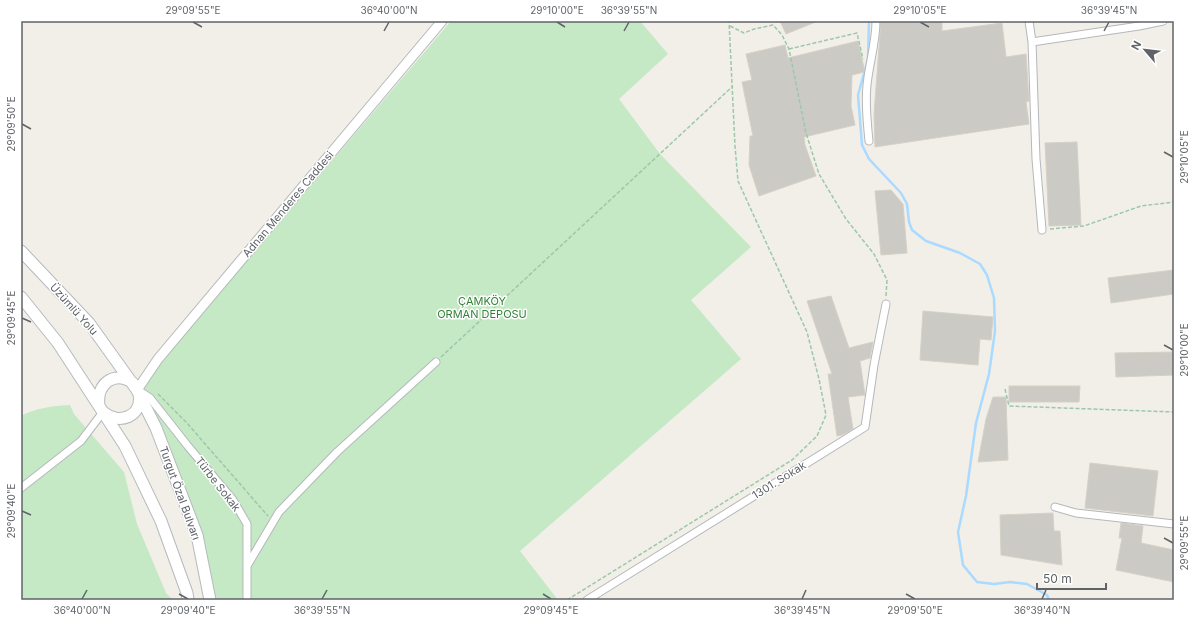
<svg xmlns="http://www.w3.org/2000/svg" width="1195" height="621" font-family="Inter,sans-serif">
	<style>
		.green { fill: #c5e8c5 }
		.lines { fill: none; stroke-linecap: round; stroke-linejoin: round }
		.stream { stroke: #aadaff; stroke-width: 2.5 }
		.building { fill: #cccac5; stroke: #d6d1c6 }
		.minor-casing { stroke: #b5b8bc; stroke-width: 9 }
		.tertiary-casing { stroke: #b5b8bc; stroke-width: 11 }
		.secondary-casing { stroke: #b6babf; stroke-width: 13 }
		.path { stroke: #9cc7a9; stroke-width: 1.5; stroke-dasharray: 4 2; stroke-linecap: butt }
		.minor { stroke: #fff; stroke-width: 7 }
		.tertiary { stroke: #fff; stroke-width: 9 }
		.secondary { stroke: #fff; stroke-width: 11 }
		.ticks { fill: none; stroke: #5f6368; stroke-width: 1.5 }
		.labels { text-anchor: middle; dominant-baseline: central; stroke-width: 3; stroke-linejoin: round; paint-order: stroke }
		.street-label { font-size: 11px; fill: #5f6368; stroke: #fff }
		.park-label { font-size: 11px; fill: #348238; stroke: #fff }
		.neatline { fill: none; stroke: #5f6368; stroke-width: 1.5 }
		.ticks-label { font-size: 10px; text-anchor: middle; fill: #5f6368 }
	</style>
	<rect width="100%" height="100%" fill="#f1efe8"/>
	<path class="green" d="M451 21H640L668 54 619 99 660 154 751 247 691 300 741 359 520 551 558 600H212L210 568 137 390Z
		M70 405 74 414 124 472 137 524 166 593 173 600H21V416C36 408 52 406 70 405Z"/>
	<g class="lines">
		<path class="stream" d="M869 21 868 59 858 95 862 145 869 159 901 193 907 204 909 222 912 230 926 241 960 253 980 264 987 275 994 298 995 331 989 374 976 423 966 496 958 532 963 565 977 582 994 584 1010 582 1027 584 1047 595 1049 600"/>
	</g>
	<path class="building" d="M780 21H818L786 34Z
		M881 21H942V31L1002 23 1006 57 1026 54 1029 101 1026 102 1029 124 875 147 874 114Z
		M858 41 864 68V72L852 75 851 106 855 125 804 137 805 145 816 176 759 196 749 165 750 136H753L742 82 752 80 746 54 785 45 788 58Z
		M1077 142 1081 225 1049 226 1045 143Z
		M891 190 903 204 907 253 881 255 875 191Z
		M1174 270V294L1111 303 1108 278Z
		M831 296 849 348 873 342 870 358 860 361 865 395 848 397 853 429 842 435 837 436 828 374H832L807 301Z
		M923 311 993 317 991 340 980 339 978 365 920 360Z
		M1174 352V375L1116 377 1115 353Z
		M1009 386H1080L1079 402H1009Z
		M993 397H1006L1008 460 978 462 986 419Z
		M1090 463 1158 471 1153 516 1085 508Z
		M1053 513 1054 531H1060L1062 565 1001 555 1000 515Z
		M1121 523 1143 526 1141 543 1174 550V582L1116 570 1122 538H1119Z"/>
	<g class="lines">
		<g class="minor-casing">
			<path id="minor" d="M1029 21 1032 42 1036 159 1042 230
				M1032 42 1139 26 1163 21
				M869 141C867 122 865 104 867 85 869 64 876 43 876 21
				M138 390 150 398 187 445 233 500 247 524V600
				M21 488 81 441 103 412
				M1055 507 1076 513 1174 524
				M247 566 279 512 337 452 436 362
				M587 600 865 427 874 365 886 304"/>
		</g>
		<g class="tertiary-casing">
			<path id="tertiary" d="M137 390 158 359 442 21"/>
		</g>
		<g class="secondary-casing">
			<path id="secondary" d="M21 251 89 323 137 390 156 428 197 535 210 600
				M21 297 58 343 125 446 161 521 187 593 188 600
				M99 406C96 384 114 370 133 383
				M103 412C119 426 143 416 139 394"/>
		</g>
		<path class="path" d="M730 26 744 33 754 29 773 25 782 35 789 49 806 133 819 174 846 219 874 254 887 280 886 296
			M789 49 857 33 863 59
			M1050 229 1084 226 1141 206 1174 202
			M441 357 733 86
			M1005 389 1009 406 1174 412
			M158 394 186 422 268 516
			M567 600 792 460 817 436 826 415 819 379 807 332 738 181 735 146 729 21"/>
		<use href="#minor" class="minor"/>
		<use href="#tertiary" class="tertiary"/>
		<use href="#secondary" class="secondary"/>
	</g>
	<path class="ticks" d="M193 22 202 27M557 22 565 27M920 22 929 27M384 31 389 22M624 31 629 22M1104 31 1109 22M22 124 31 129M1164 152 1173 157M22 318 31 322M1164 345 1173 350M22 511 31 515M1164 538 1173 543M179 594 188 599M543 594 551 599M906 594 915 599M82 599 87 590M322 599 327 590M802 599 806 590M1042 599 1046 590"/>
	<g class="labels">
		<g class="street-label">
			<text transform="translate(288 204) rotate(-50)">Adnan Menderes Caddesi</text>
			<text transform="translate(74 309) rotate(48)">Üzümlü Yolu</text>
			<text transform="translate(779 480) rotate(-32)">1301. Sokak</text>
			<text transform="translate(218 484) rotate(52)">Türbe Sokak</text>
			<text transform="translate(180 493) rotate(70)">Turgut Özal Bulvarı</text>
		</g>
		<g class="park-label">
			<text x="482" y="301">ÇAMKÖY<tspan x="482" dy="13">ORMAN DEPOSU</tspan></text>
		</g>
	</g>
	<rect width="1195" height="621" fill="none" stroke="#ffffff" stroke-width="44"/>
	<g transform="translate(1145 50) rotate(298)" stroke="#ffffff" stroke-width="3" paint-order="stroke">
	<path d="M0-3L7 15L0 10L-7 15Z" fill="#5f6368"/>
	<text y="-6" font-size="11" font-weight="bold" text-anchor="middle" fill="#5f6368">N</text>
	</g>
	<path d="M1037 583v6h69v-6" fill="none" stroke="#5f6368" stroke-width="2"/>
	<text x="1043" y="583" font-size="12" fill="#5f6368" stroke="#ffffff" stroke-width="3" paint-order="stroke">50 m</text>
	<rect x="22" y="22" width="1151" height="577" class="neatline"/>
	<g class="ticks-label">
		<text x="193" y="14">29°09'55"E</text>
		<text x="389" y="14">36°40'00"N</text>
		<text x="557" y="14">29°10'00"E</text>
		<text x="629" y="14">36°39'55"N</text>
		<text x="920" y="14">29°10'05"E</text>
		<text x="1109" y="14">36°39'45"N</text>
		<text transform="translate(11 124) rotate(-90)" y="4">29°09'50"E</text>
		<text transform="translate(1184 157) rotate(-90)" y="4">29°10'05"E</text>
		<text transform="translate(11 318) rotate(-90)" y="4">29°09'45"E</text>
		<text transform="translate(1184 350) rotate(-90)" y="4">29°10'00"E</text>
		<text transform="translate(11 511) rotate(-90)" y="4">29°09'40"E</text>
		<text transform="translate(1184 543) rotate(-90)" y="4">29°09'55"E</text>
		<text x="82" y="614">36°40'00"N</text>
		<text x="188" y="614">29°09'40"E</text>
		<text x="322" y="614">36°39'55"N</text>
		<text x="551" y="614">29°09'45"E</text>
		<text x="802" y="614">36°39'45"N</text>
		<text x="915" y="614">29°09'50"E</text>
		<text x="1042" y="614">36°39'40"N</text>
	</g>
</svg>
